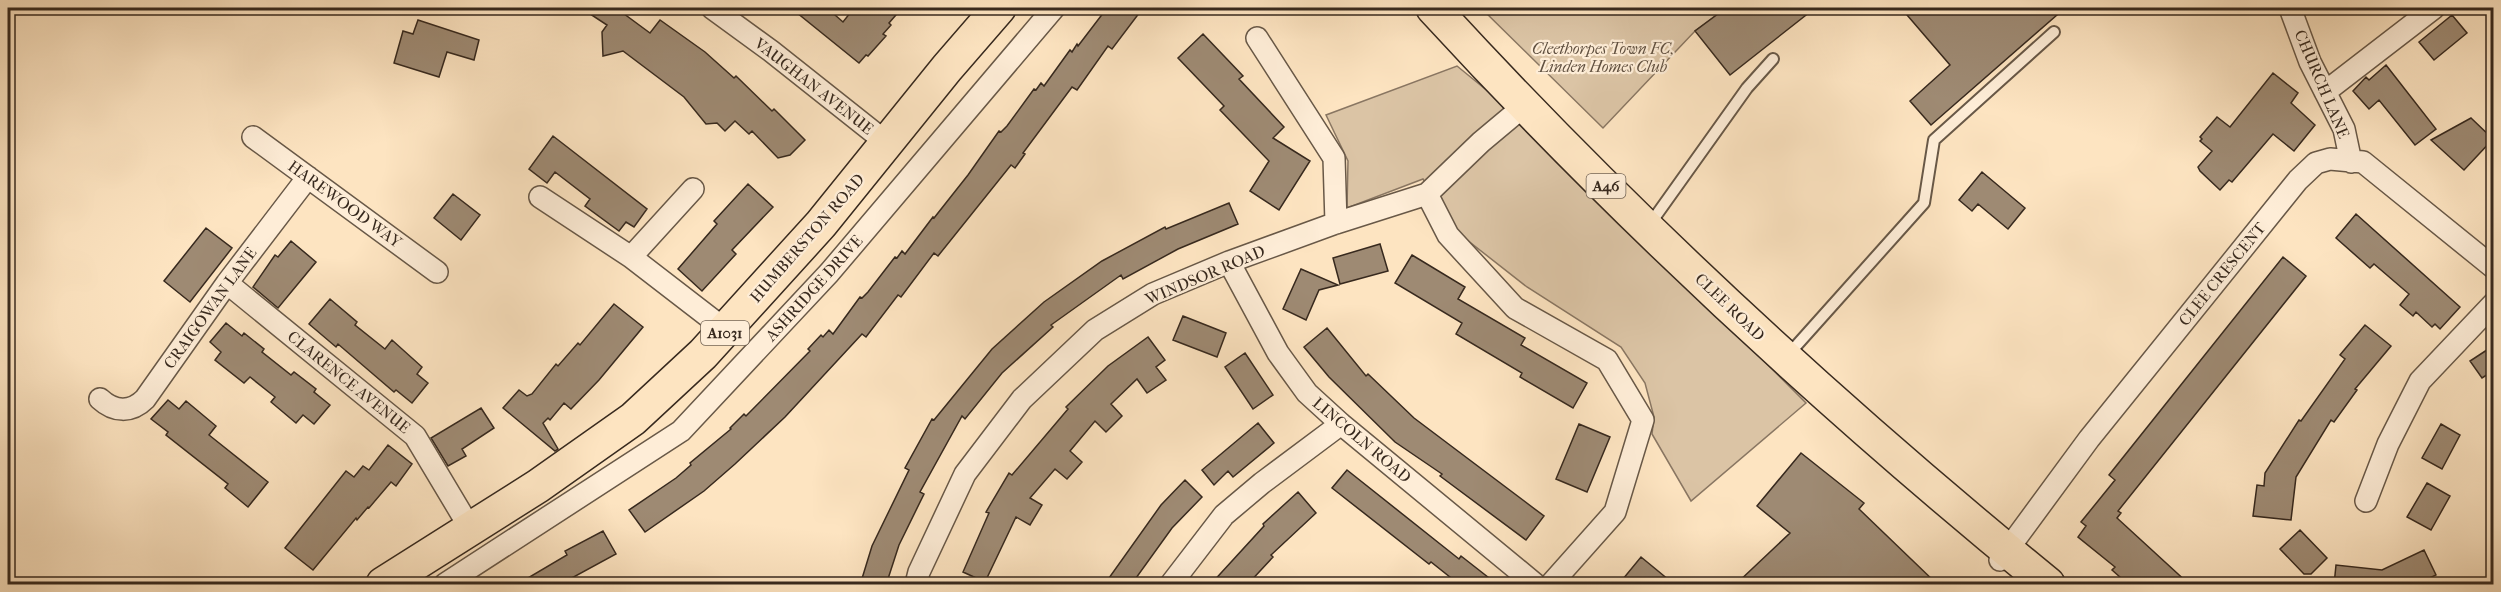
<svg xmlns="http://www.w3.org/2000/svg" width="2501" height="592" font-family="'IM FELL French Canon',serif">
	<style>
		.green { fill: #dbc4a5; stroke: #897662; stroke-width: 1.5 }
		.building { fill: #9e8a73; stroke: #37291e; stroke-width: 1.5 }
		.lines { fill: none; stroke-linecap: round; stroke-linejoin: round }
		.lane-casing { stroke: #685847; stroke-width: 14 }
		.street-casing { stroke: #685847; stroke-width: 24 }
		.primary-casing { stroke: #37291e; stroke-width: 36 }
		.lane { stroke: #feedd7; stroke-width: 10 }
		.street { stroke: #feedd7; stroke-width: 21 }
		.primary { stroke: #fde4c1; stroke-width: 33 }
		.labels { text-anchor: middle; dominant-baseline: central; stroke-width: 4.5; stroke-linejoin: round; paint-order: stroke }
		.shield { fill: #feedd7; stroke: #736456; stroke-width: 1.5 }
		.shield-label { font-size: 15px; font-weight: bold; fill: #37291e }
		.park-label { font-size: 16px; font-style: italic; fill: #605040; stroke: #feedd7 }
		.street-label { font-size: 16px; fill: #37291e; stroke: #feedd7 }
	</style>
	<rect width="100%" height="100%" fill="#fde4c1"/>
	<filter id="stains"><feTurbulence type="fractalNoise" baseFrequency=".00333" numOctaves="4"/><feColorMatrix values="0 0 0 0 .2 0 0 0 0 .09 0 0 0 0 .02 0 0 0 .5 -.17"/></filter>
	<radialGradient id="worn" r=".72"><stop offset=".6" stop-color="#630" stop-opacity="0"/><stop offset="1" stop-color="#630" stop-opacity=".3"/></radialGradient>
	<path class="green" d="M1481 8H1726L1695 31 1603 128Z
		M1457 66 1527 123 1806 403 1691 501 1652 434 1654 417 1645 383 1621 347 1527 287 1453 229 1423 179 1347 208 1348 161 1326 115Z"/>
	<path class="building" d="M581 8H616L650 33 660 20 705 52 734 78 736 76 772 111 774 109 805 140 790 155 778 158 752 131 749 134 735 121 725 131 717 123 706 124 684 97 623 51 603 56 602 32 607 25Z
		M791 8H827L843 22 854 8H902L889 23 891 25 883 34 886 36 868 56 866 55 859 63Z
		M1107 8H1143L1112 49 1108 46 1077 90 1072 87 1023 153 1025 154 1015 168 1011 165 938 256 934 253 901 297 898 295 866 337 862 334 785 417 735 464 704 491 645 532 629 510 676 478 691 465 690 463 731 429 730 428 744 414 746 416 810 351 808 349 821 335 823 337 829 330 833 334 860 297 862 298 868 292 895 257 897 258 902 251 905 254 933 217 934 218 968 175 999 131 1001 132 1007 126 1034 89 1036 90 1041 83 1044 86 1070 50 1072 52 1077 44 1078 46Z
		M1726 8H1815L1730 75 1695 31Z
		M1901 8H2065L1931 125 1910 101 1950 65Z
		M2452 15 2467 33 2434 60 2419 42Z
		M418 20 479 40 474 60 447 52 439 77 394 63 403 31 413 34Z
		M1203 34 1243 76 1239 79 1284 127 1273 138 1310 161 1279 210 1250 191 1269 161 1220 110 1224 106 1178 58Z
		M2386 65 2436 129 2415 145 2379 100 2369 109 2353 91 2366 77 2369 80Z
		M2273 73 2298 93 2291 103 2315 125 2294 151 2273 134 2232 182 2229 180 2220 190 2200 171 2198 167 2212 151 2200 141 2202 139 2200 137 2217 117 2230 127Z
		M2471 118 2493 139 2464 170 2431 140Z
		M553 136 647 209 634 227 626 222 619 231 585 206 590 199 555 172 547 183 529 169Z
		M1982 172 2025 208 2008 229 1978 204 1972 211 1959 200Z
		M748 184 773 207 732 250 736 254 702 291 678 269 717 224 714 221Z
		M453 194 480 215 461 240 434 218Z
		M1229 203 1238 224 1178 249 1123 279 1121 275 1051 325 1053 327 1002 373 965 419 962 416 920 492 924 494 899 545 886 585H860L872 546 909 470 905 468 932 419 934 420 992 349 1044 302 1102 261 1165 227 1166 229Z
		M2356 214 2460 307 2440 329 2435 324 2432 327 2416 312 2413 316 2400 305 2409 294 2374 264 2370 268 2336 238Z
		M206 228 232 248 190 302 164 281Z
		M291 241 316 262 278 308 253 287 275 255 278 257Z
		M1380 244 1388 271 1340 284 1333 258Z
		M1412 255 1465 287 1458 299 1525 338 1521 345 1587 383 1573 408 1520 377 1522 373 1456 334 1462 323 1395 283Z
		M2283 257 2306 276 2118 511 2121 513 2117 518 2190 585H2129L2112 570 2115 567 2078 537 2086 526 2081 522 2115 480 2109 475Z
		M1301 269 1338 285 1319 290 1306 320 1283 309Z
		M330 299 357 322 355 325 385 349 392 340 422 367 417 374 428 383 412 403 396 390 394 392 338 344 336 347 309 324Z
		M614 304 643 327 599 380 571 409 564 403 550 420 548 418 543 423 558 449 555 451 503 408 519 390 527 396 532 394 556 364 558 366 578 343 580 345Z
		M1183 316 1226 333 1217 357 1173 340Z
		M226 323 242 336 244 333 264 349 262 352 291 375 294 372 316 389 314 392 330 405 314 424 303 415 296 423 271 402 275 397 250 377 244 383 215 360 221 352 210 342Z
		M2365 325 2391 346 2355 389 2357 390 2334 422 2331 420 2296 477 2291 520 2253 516 2257 485 2264 486 2265 473 2299 420 2301 421 2345 359 2340 355Z
		M1327 328 1366 376 1368 374 1414 418 1544 516 1526 540 1440 476 1442 474 1395 442 1329 377 1304 347Z
		M1148 337 1165 360 1156 367 1166 380 1147 393 1137 379 1111 404 1122 416 1106 432 1095 421 1070 451 1082 462 1067 479 1055 469 1030 498 1042 505 1030 525 1016 517 985 582 963 572 989 513 986 512 1009 473 1012 475 1068 409 1066 407 1108 366Z
		M2493 346V371L2482 378 2470 361Z
		M1245 353 1273 395 1253 409 1225 367Z
		M168 400 179 409 186 401 216 426 209 435 268 482 248 507 225 488 228 484 166 435 168 432 151 419Z
		M481 408 494 428 462 449 466 456 448 466 431 438Z
		M1258 423 1274 443 1233 477 1228 471 1214 485 1202 470Z
		M1579 424 1610 437 1587 492 1556 479Z
		M2441 424 2460 435 2442 469 2422 458Z
		M388 445 412 464 396 486 391 482 369 508 368 507 357 520 356 518 313 570 285 548 346 471 354 477 363 466 369 470Z
		M1801 453 1864 503 1859 509 1938 585H1735L1790 533 1757 506Z
		M1347 470 1459 559 1461 556 1498 585H1460L1431 562 1429 564 1332 488Z
		M1185 480 1202 497 1172 528 1131 585H1104L1161 505Z
		M2427 483 2450 496 2431 530 2407 517Z
		M1298 492 1316 513 1271 555 1273 557 1247 585H1210L1264 526 1263 524Z
		M2300 530 2327 558 2311 574H2304L2280 549Z
		M603 531 616 554 559 585H516L567 555 565 551Z
		M2424 550 2436 575 2415 585H2334L2336 565 2382 570Z
		M1641 557 1675 585H1618Z"/>
	<g class="lines">
		<g class="lane-casing">
			<path id="lane" d="M1650 224 1747 88 1773 59
				M1788 355 1924 203 1934 140 2054 32"/>
		</g>
		<g class="street-casing">
			<path id="street" d="M712 8 771 51 887 143
				M2290 8 2310 62 2344 129 2351 162
				M1257 38 1334 158 1336 223
				M2325 92 2434 8
				M253 137 437 272
				M1427 194 1448 235 1515 308 1607 360 1643 420 1615 512 1551 584
				M540 197 631 257 727 331
				M631 257 693 189
				M1229 262 1278 353 1307 393 1341 424 1535 584
				M227 283 415 436 470 528
				M100 399C114 412 131 413 145 399L227 283 308 177
				M2366 501 2388 444 2420 381 2494 303
				M2000 560 2089 439 2298 180 2316 163 2330 159 2363 162 2494 268
				M445 584 681 431 829 273 1054 8
				M916 584 919 572 965 474 1022 399 1095 330 1153 294 1229 262 1336 223 1427 194 1481 142 1524 106
				M1171 584 1224 515 1262 483 1341 424"/>
		</g>
		<g class="primary-casing">
			<path id="primary" d="M1433 8C1623 215 1830 406 2048 584
				M383 584 538 486 633 419 703 354 821 224 947 68 999 8"/>
		</g>
		<use href="#lane" class="lane"/>
		<use href="#street" class="street"/>
		<use href="#primary" class="primary"/>
	</g>
	<g class="labels">
		<g class="shield">
			<rect x="1586.5" y="174" width="39" height="24" rx="4.5"/>
			<rect x="701" y="321" width="48" height="24" rx="4.5"/>
		</g>
		<g class="shield-label">
			<text x="1606" y="186">A46</text>
			<text x="725" y="333">A1031</text>
		</g>
		<g class="park-label">
			<text x="1603" y="48">Cleethorpes Town FC,<tspan x="1603" dy="18">Linden Homes Club</tspan></text>
		</g>
		<g class="street-label">
			<text transform="translate(2322 84) rotate(67)">CHURCH LANE</text>
			<text transform="translate(814 86) rotate(38)">VAUGHAN AVENUE</text>
			<text transform="translate(345 204) rotate(36)">HAREWOOD WAY</text>
			<text transform="translate(807 238) rotate(-49)">HUMBERSTON ROAD</text>
			<text transform="translate(2222 274) rotate(-51)">CLEE CRESCENT</text>
			<text transform="translate(1205 275) rotate(-23)">WINDSOR ROAD</text>
			<text transform="translate(814 288) rotate(-48)">ASHRIDGE DRIVE</text>
			<text transform="translate(1730 307) rotate(44)">CLEE ROAD</text>
			<text transform="translate(210 308) rotate(-54)">CRAIGOWAN LANE</text>
			<text transform="translate(349 382) rotate(39)">CLARENCE AVENUE</text>
			<text transform="translate(1362 440) rotate(40)">LINCOLN ROAD</text>
		</g>
	</g>
	<rect width="2501" height="592" fill="none" stroke="#fde4c1" stroke-width="30"/>
	<rect x="9" y="9" width="2483" height="574" fill="none" stroke="#37291e" stroke-width="3"/>
	<rect x="15" y="15" width="2471" height="562" fill="none" stroke="#37291e" stroke-width="1.5"/>
	<rect width="100%" height="100%" filter="url(#stains)"/>
	<rect width="100%" height="100%" fill="url(#worn)"/>
</svg>
